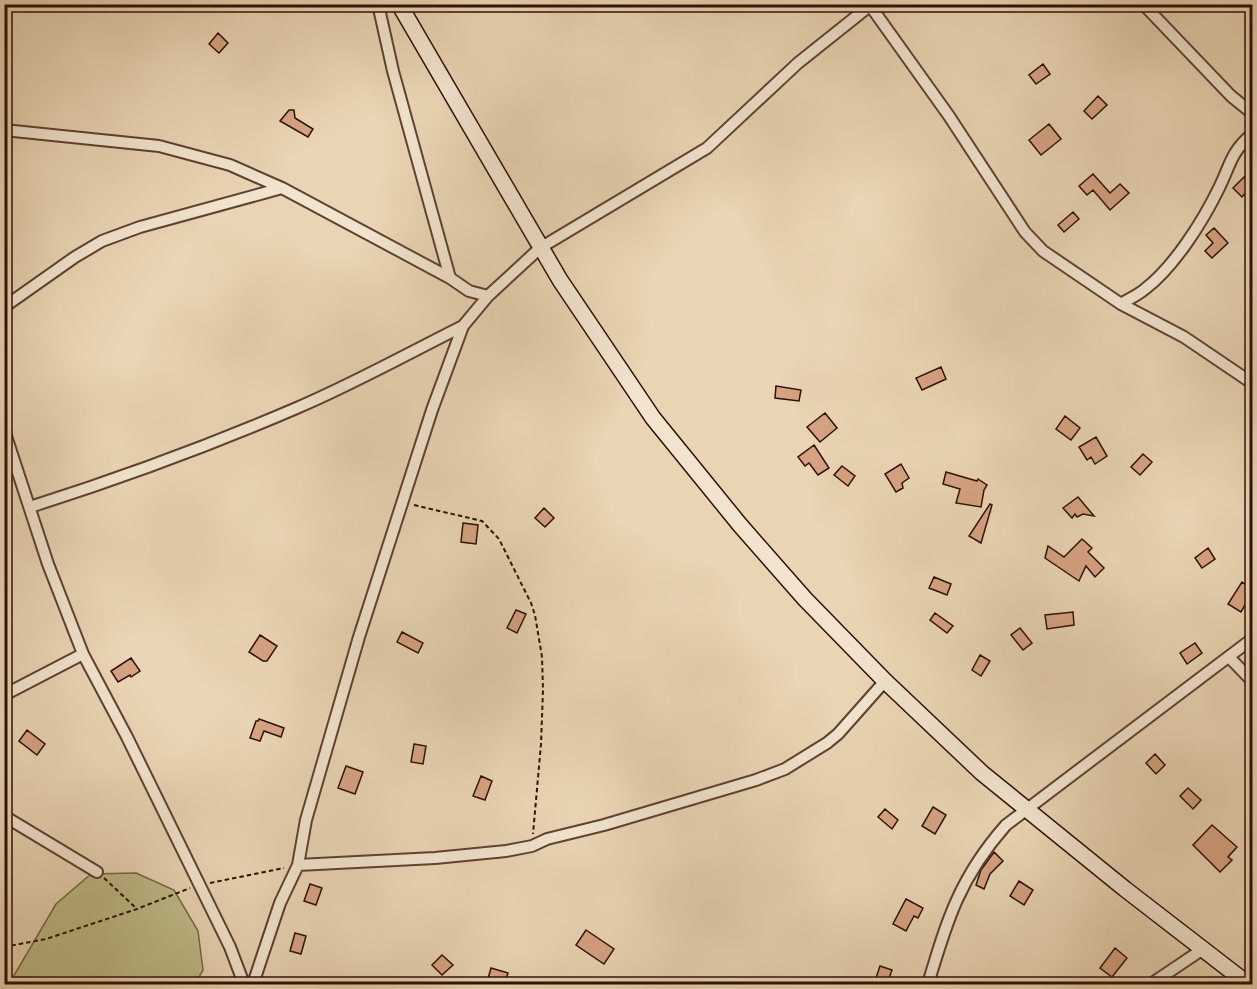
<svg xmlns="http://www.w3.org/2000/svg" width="1257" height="989" font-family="'IM FELL Double Pica',serif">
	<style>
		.green { fill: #bebb88; stroke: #766647; stroke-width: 1.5 }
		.building { fill: #d6a382; stroke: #2f1006; stroke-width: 1.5 }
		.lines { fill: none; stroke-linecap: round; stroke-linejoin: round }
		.street-casing { stroke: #5e4131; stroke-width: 14 }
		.secondary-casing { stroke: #2f1006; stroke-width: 18 }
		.path { stroke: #2f1006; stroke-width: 2; stroke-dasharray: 4.5 3; stroke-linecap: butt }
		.street { stroke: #f1e3ce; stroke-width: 10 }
		.secondary { stroke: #f1e3ce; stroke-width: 15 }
	</style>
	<rect width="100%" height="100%" fill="#e9d4b3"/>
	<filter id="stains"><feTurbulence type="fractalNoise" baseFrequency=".00333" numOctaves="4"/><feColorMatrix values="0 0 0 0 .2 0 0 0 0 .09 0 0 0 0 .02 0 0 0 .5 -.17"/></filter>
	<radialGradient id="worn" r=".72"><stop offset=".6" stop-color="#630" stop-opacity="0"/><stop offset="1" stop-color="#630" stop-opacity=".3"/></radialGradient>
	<path class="green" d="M136 873 174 890 198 931 203 970 195 984H9L56 904 91 874Z"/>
	<path class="building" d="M218 33 228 43 219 53 209 44Z
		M1043 64 1050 74 1036 84 1029 75Z
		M1098 96 1107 105 1092 119 1084 111Z
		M289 110H294L295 118 313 129 308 137 280 121Z
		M1049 124 1061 139 1041 155 1029 140Z
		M1093 174 1110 193 1120 184 1129 193 1110 210 1093 190 1087 195 1079 186Z
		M1246 175 1252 181V186L1242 197 1233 188Z
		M1073 212 1079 219 1064 232 1058 225Z
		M1214 228 1228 243 1212 258 1205 251 1213 243 1206 235Z
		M941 367 946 379 922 390 916 378Z
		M776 386 801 390 799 401 775 398Z
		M825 413 837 428 820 442 807 427Z
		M1065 416 1080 428 1071 440 1056 429Z
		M1096 437 1107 456 1095 464 1091 457 1087 460 1079 447Z
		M814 445 829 468 818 475 809 463 805 466 798 457Z
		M1143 454 1152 462 1140 475 1131 467Z
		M901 464 909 478 902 483 903 488 896 492 885 474Z
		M842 466 855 476 848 486 834 475Z
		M946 472 977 481 978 479 987 485 984 490 981 507 956 503 960 489 943 484Z
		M1078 497 1094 516 1083 514 1077 517 1075 514 1072 518 1063 508Z
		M990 504 992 505 981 543 969 536Z
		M544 508 554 518 545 527 535 518Z
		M463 523 478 525 476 544 461 542Z
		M1082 539 1092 548 1088 552 1104 568 1095 577 1086 566 1079 581 1045 558 1048 546 1064 557Z
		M1208 548 1215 559 1202 568 1195 558Z
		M934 577 951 584 947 595 929 588Z
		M1242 582 1252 589V593L1241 612 1228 604Z
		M516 610 526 614 517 633 507 628Z
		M1073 612 1074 625 1047 629 1045 615Z
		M935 613 953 626 947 633 930 620Z
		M1020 628 1032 643 1023 650 1011 635Z
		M402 632 423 643 418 653 397 642Z
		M260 635 277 646 267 661H263L249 652Z
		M1195 643 1202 653 1187 664 1180 653Z
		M980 655 990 661 981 676 972 670Z
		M131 658 140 671 131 677 130 675 118 682 111 671Z
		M259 719 284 728 281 737 264 731 260 741 250 738 256 721H258Z
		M27 730 45 744 37 755 19 741Z
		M414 744 426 746 423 764 411 762Z
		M1155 754 1165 765 1156 774 1146 763Z
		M346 766 363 772 355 794 338 788Z
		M481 776 492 781 485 800 473 796Z
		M1188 788 1201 800 1193 809 1180 796Z
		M933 807 946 815 935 834 922 826Z
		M885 809 898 820 892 829 878 817Z
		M1212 825 1237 847 1228 857 1232 860 1220 872 1193 845Z
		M994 852 1003 861 990 874 984 889 976 885 981 870Z
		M1019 881 1033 890 1024 905 1010 896Z
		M310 884 322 888 316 905 304 901Z
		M906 899 923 908 918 918 914 916 906 931 893 924Z
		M586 930 614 949 604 964 576 945Z
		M295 933 306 936 301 954 290 951Z
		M1115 948 1127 958 1112 977 1100 968Z
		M442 955 453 965 442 975 432 965Z
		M880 966 892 970 887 984H874Z
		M491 968 508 973 504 984 487 982Z"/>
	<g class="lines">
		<g class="street-casing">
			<path id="street" d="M378 4 393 71 450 278
				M869 4 949 116 1025 232 1043 251 1121 304 1184 337 1252 383
				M1143 4 1231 96 1252 113
				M4 130 159 146 230 165 282 188 450 278 469 291 488 296
				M1121 304C1129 299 1138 295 1145 289 1174 267 1203 221 1219 188 1231 164 1230 153 1252 134
				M4 307 75 257 102 241 140 227 282 188
				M4 430 48 564 83 654 127 737 230 947 244 984
				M30 507C121 478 211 445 299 407 355 383 409 353 463 326
				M1229 657 1252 681
				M4 695 83 654
				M4 816 97 872
				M298 865 435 858 506 851 532 846 547 839 604 825 756 780 785 769 827 743 838 734 885 681
				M253 984 280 903 298 865 306 820 359 637 432 410 463 326 488 296 540 248 707 148 798 63 872 4
				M928 984C947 920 960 877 1006 825L1252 639
				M1151 984 1203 949"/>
		</g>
		<g class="secondary-casing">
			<path id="secondary" d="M399 4 560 280 653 418 740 525 805 599 885 681 982 773 1125 889 1248 984"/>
		</g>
		<path class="path" d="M414 505 482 521 499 539 531 603 535 615 542 657 543 690 541 744 533 834
			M104 878 137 909
			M210 883 284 868
			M4 947 46 939 137 909 190 888"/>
		<use href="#street" class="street"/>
		<use href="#secondary" class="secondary"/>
	</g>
	<rect width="1257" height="989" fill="none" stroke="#e9d4b3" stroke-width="24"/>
	<rect x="6" y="6" width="1245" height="977" fill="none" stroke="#2f1006" stroke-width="3"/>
	<rect x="12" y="12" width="1233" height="965" fill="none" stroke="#2f1006" stroke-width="1.5"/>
	<rect width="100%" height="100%" filter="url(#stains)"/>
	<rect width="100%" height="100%" fill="url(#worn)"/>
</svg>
